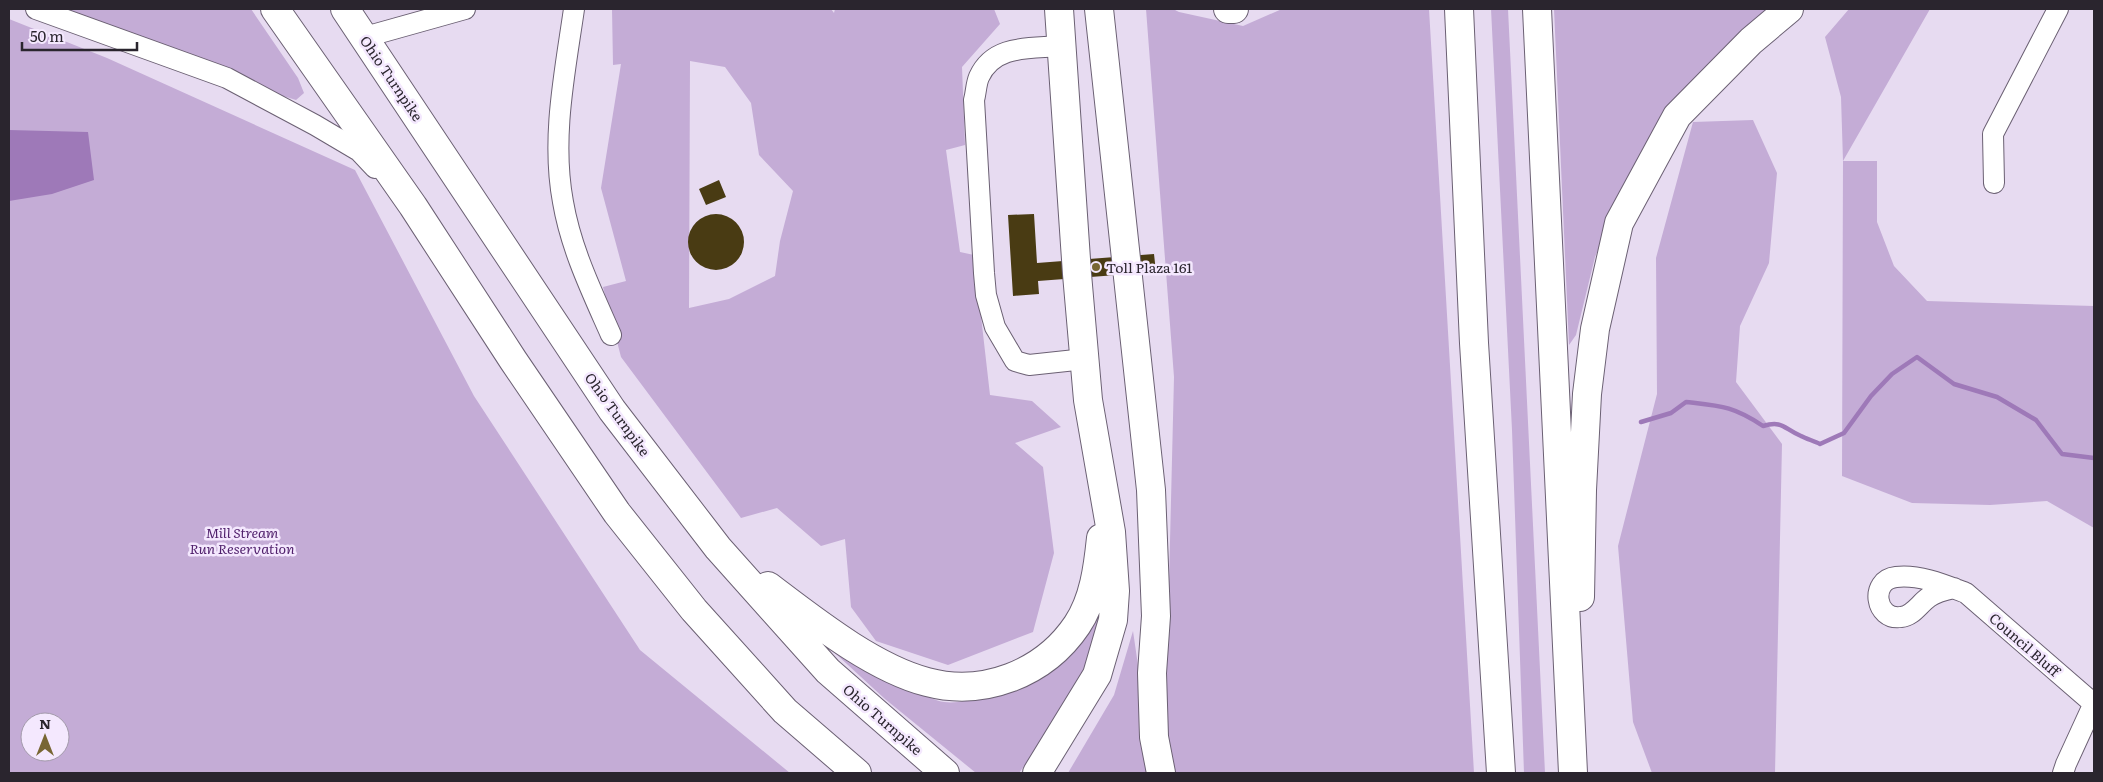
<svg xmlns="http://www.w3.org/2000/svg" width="2103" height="782" font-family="Literata,serif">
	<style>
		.green { fill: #c4acd6; fill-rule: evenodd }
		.water { fill: #9e79b8 }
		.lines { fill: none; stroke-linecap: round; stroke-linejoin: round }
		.stream { stroke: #9e79b8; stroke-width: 4.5 }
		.building { fill: #493b13 }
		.minor-casing { stroke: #6b6073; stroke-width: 22 }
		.highway-casing { stroke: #6b6073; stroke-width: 30 }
		.minor { stroke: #fff; stroke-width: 20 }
		.highway { stroke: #fff; stroke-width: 28 }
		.poi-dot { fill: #786634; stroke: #f4e8fe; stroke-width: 2 }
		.labels { text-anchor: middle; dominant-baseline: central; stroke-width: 5; stroke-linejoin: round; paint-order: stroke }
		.street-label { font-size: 14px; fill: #2a252e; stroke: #f4e8fe }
		.poi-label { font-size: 14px; fill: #2a252e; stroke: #f4e8fe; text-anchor: start }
		.park-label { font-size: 14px; font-style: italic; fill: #4f1f6b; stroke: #f4e8fe }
	</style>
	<rect width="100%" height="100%" fill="#e7dbf1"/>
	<path class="green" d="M51 9H251L298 78 304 93 296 100 254 87Z
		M612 9H831L834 13 835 9H994L1000 24 962 67 965 145 946 150 960 252 974 255 990 395 1032 401 1061 427 1015 443 1043 467 1054 553 1033 632 948 665 876 641 851 607 845 539 821 546 777 508 741 518 621 357 603 287 626 281 601 188 621 64 613 65ZM690 61 725 67 751 103 759 155 793 191 780 241 775 276 729 299 689 308Z
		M1146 9H1173L1179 12 1243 26 1282 9H1429L1474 773H1172L1167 751 1166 706 1174 377Z
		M1491 9H1508L1545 773H1524L1512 430Z
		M1554 9H1780L1610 221 1595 257 1576 335 1569 345Z
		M1849 9H1930L1843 161H1877V222L1894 266 1927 301 2094 306V528L2047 501 1990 505 1912 503 1842 476 1843 161 1841 97 1825 37Z
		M9 19 107 58 355 170 474 396 640 650 790 773H9ZM30 722H60V752H30Z
		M1753 120 1777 173 1769 263 1740 326 1736 382 1782 444 1775 773H1652L1633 722 1618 546 1657 394 1656 258 1693 122Z
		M1100 613V629L1079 691 1019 773H976L885 699 824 643C856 661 887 681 922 694 929 697 936 701 944 702 951 703 959 702 966 701 1027 698 1070 665 1100 613Z
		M1133 631 1148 734 1150 773H1068L1114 695Z"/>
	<path class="water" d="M9 130 88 132 94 180 52 194 9 201Z"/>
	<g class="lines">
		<path class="stream" d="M1641 422 1671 413 1686 402C1721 406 1733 406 1763 426 1783 420 1784 429 1801 436 1807 439 1814 441 1820 444L1844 433 1871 396 1892 374 1917 357 1954 384 1997 397 2036 420 2062 454 2094 458"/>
	</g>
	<path class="building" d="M719 180 726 197 706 205 699 189Z
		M688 242a28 28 0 1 1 56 0a28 28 0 1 1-56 0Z
		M1034 214 1037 263 1154 254 1156 272 1038 281 1039 294 1013 296 1008 215Z"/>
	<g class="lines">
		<g class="minor-casing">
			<path id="minor" d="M36 9 227 78 315 125 359 151 375 168
				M574 9C565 72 551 138 563 202 571 249 592 292 611 335
				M365 37 465 9
				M1061 46C1030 49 994 44 979 77 976 84 976 93 974 100L984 273 986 295 995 327 1015 361 1029 365 1085 359
				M1994 183 1993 134 2058 9
				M1954 588C1945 590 1936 592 1929 597 1919 604 1913 616 1901 617 1875 621 1869 580 1896 577 1919 574 1945 585 1966 593L2094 704
				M2063 773 2066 764 2094 703"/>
		</g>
		<g class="highway-casing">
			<path id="highway" d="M275 9 413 206 513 360 617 513 694 610 785 711 857 773
				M345 9 612 410 718 548 828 671 945 773
				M1099 9 1151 490 1156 616 1152 673 1154 737 1161 773
				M1228 9H1234
				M1459 9 1474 343 1501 773
				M1537 9 1573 773
				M768 586C813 620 873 668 927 682 983 697 1044 674 1077 625 1094 600 1098 567 1101 538
				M1580 597 1582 490 1587 394 1595 329 1619 223 1677 116 1751 41 1789 9
				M1037 773 1097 675 1113 620 1115 591 1111 532 1088 400 1077 274 1059 9"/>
		</g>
		<use href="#minor" class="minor"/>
		<use href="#highway" class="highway"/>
	</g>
	<circle class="poi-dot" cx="1096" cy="267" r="5"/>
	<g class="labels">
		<g class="street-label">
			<text transform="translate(392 78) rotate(56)">Ohio Turnpike</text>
			<text transform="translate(618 414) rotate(54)">Ohio Turnpike</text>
			<text transform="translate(2025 644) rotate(41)">Council Bluff</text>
			<text transform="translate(883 719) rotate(41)">Ohio Turnpike</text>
		</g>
		<g class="poi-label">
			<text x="1106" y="267">Toll Plaza 161</text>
		</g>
		<g class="park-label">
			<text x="242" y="532">Mill Stream<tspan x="242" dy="16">Run Reservation</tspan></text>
		</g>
	</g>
	<rect width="2103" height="782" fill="none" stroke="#2a252e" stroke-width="20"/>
	<g transform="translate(45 737)"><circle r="24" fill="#f4e8fe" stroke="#a39aab"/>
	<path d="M0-4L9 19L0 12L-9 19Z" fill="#786634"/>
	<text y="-8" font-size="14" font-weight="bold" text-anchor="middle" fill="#2a252e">N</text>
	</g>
	<path d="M22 42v8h115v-8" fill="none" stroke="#2a252e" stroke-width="2.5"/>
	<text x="30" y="42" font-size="15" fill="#2a252e" stroke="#f4e8fe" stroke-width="4" paint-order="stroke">50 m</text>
</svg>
